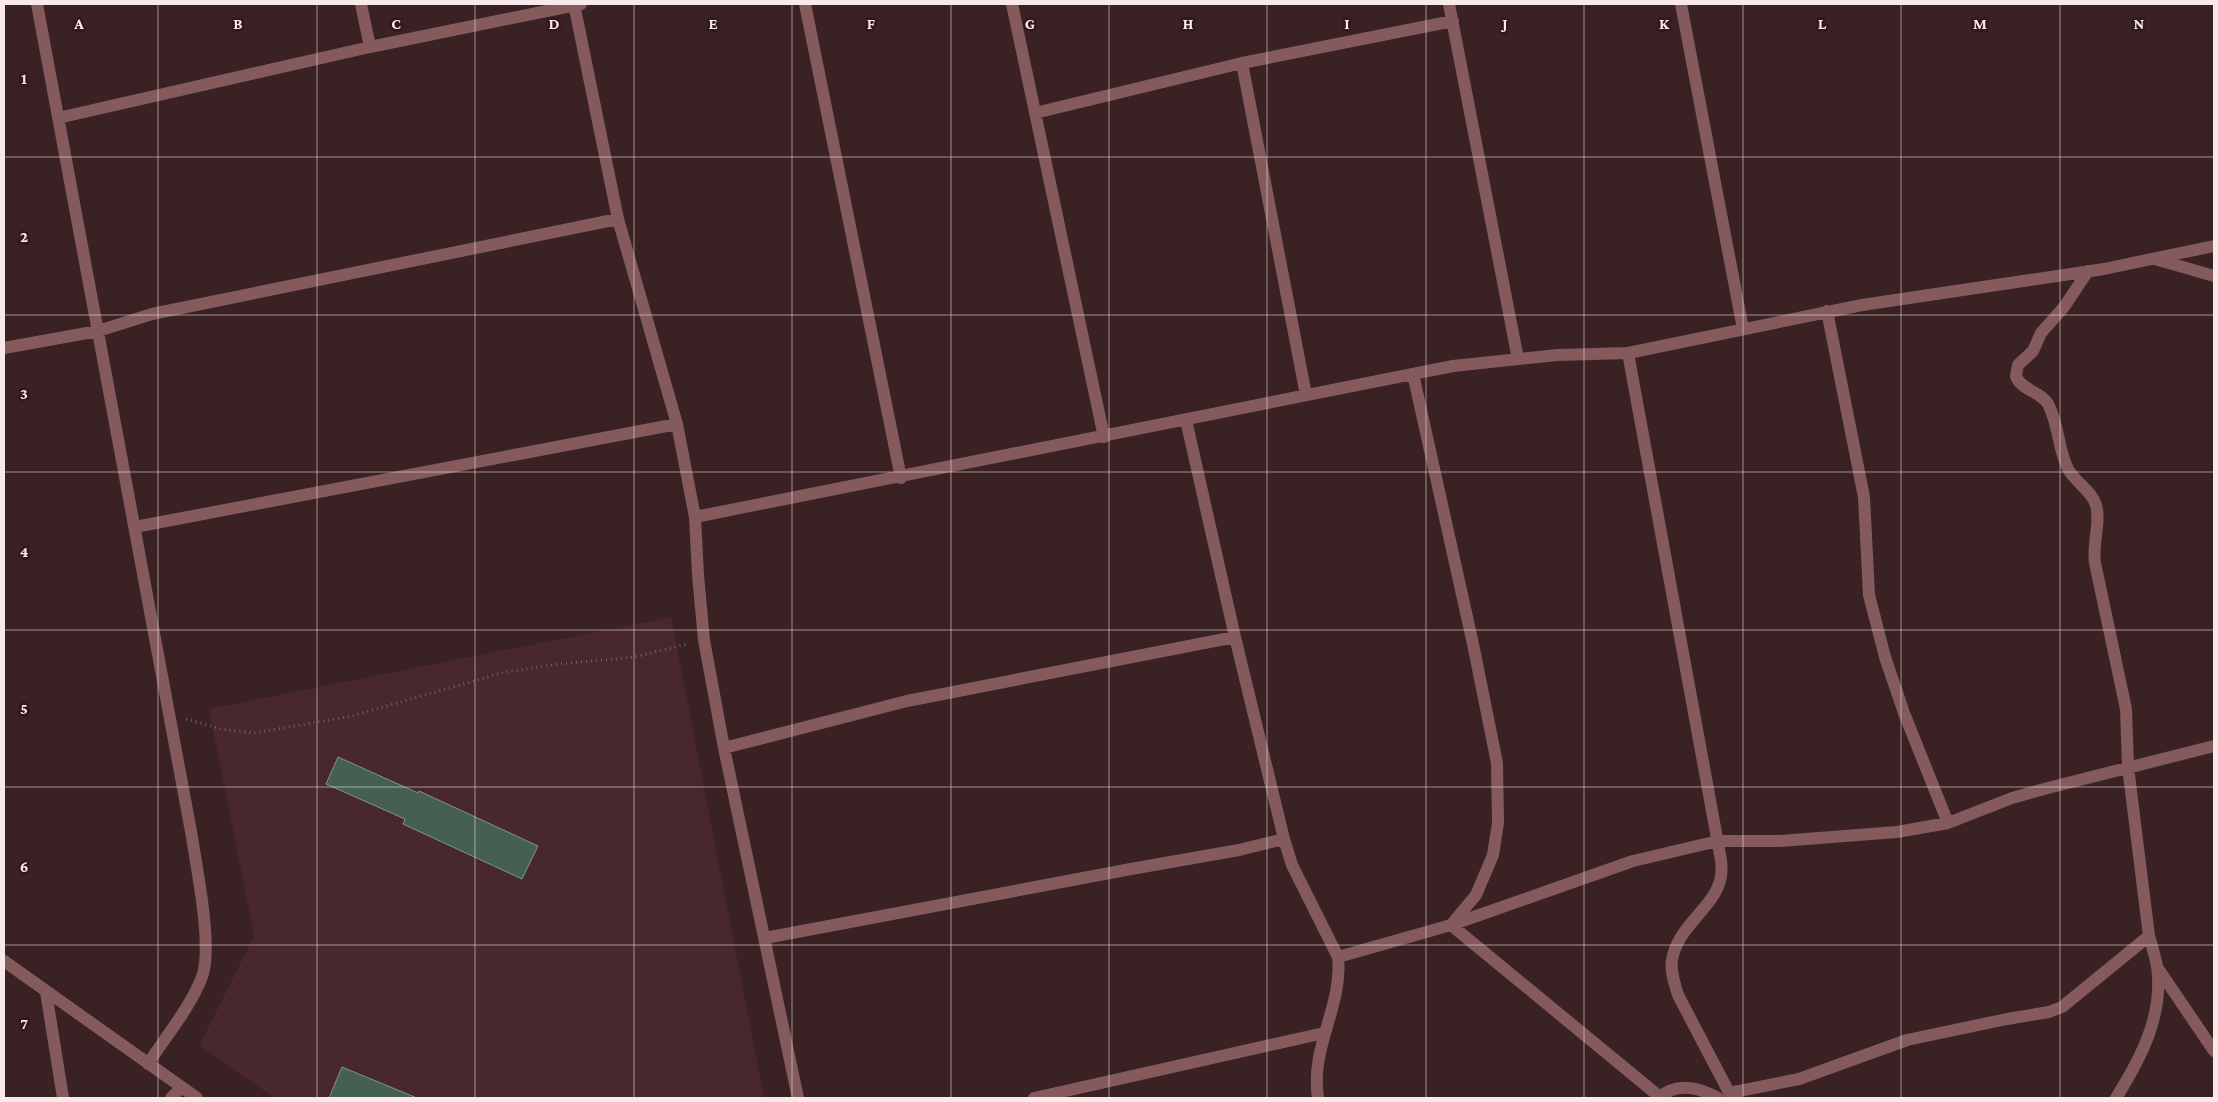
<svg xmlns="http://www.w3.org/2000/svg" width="2218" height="1102" font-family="'Crimson Pro',serif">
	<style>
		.built { fill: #48282c }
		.building { fill: #455f51; stroke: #7c9788 }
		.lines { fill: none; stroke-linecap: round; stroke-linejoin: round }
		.path { stroke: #755f61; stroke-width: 3; stroke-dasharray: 1 4; stroke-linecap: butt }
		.minor { stroke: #845a5d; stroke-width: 12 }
		.tertiary { stroke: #845a5d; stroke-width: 12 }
		.grid { fill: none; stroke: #fae9ea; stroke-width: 1; stroke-opacity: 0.55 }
		.grid-label { font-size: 16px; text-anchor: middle; font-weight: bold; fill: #fae9ea; stroke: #30181b; stroke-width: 5; stroke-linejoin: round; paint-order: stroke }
	</style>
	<rect width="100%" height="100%" fill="#3a2224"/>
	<path class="built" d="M671 617 764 1098H275L199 1046 254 936 209 709Z"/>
	<path class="building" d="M338 757 418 793 419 791 538 846 522 879 403 824 405 819 326 784Z
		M342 1067 417 1098H329Z"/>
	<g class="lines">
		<path class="path" d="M186 719 221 729 254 733 352 716 505 672 559 664 635 657 688 644"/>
		<path class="minor" d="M37 4 192 837C197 871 213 947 202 977 190 1008 166 1036 148 1064
			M361 4 370 47
			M574 4 618 219 677 424 695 517 698 575 704 640 724 748 798 1098
			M805 4 901 478
			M1012 4 1104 437
			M1449 4 1518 359
			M1681 4 1743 329
			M1242 63 1306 395
			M1035 113 1242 63 1453 21
			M58 118 370 47 581 4
			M2155 259 2214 276
			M1827 311 1864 497 1869 595 1885 657 1904 713 1948 823
			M4 348 98 331 152 314 618 219
			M1628 353 1721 860C1722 868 1722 876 1719 884 1710 910 1677 928 1672 960 1670 972 1675 984 1678 995L1732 1098
			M1413 374 1473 644 1497 763 1498 823 1493 855 1476 895 1451 925 1660 1097
			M1186 420 1235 637 1284 839 1292 865 1338 957C1343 1007 1310 1046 1318 1098
			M695 517 1453 366 1557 355 1628 353 1862 305 2104 269 2214 246
			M135 527 677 424
			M724 748 907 701 1235 637
			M765 938 1131 869 1239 850 1284 839
			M1338 957 1451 925 1633 861 1718 841H1780L1897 832 1948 823 2012 798 2044 789 2214 746
			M2157 967 2214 1051
			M46 992 63 1098
			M1729 1093 1799 1079 1907 1040 2007 1019 2049 1012 2062 1007 2149 936 2128 767 2126 709 2095 563C2092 544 2101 522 2096 505 2092 491 2075 482 2068 469 2058 449 2059 426 2049 406 2043 392 2020 390 2016 376L2018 365 2033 351 2041 333 2064 307 2088 271
			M171 1098 181 1088
			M1034 1098 1324 1033
			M1659 1098C1676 1082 1699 1087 1718 1098
			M2116 1098C2141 1058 2164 1015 2157 966 2155 956 2152 946 2149 936"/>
		<path class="tertiary" d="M4 961 197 1098"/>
	</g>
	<path class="grid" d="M158 4V1098M317 4V1098M475 4V1098M634 4V1098M792 4V1098M951 4V1098M1109 4V1098M1267 4V1098M1426 4V1098M1584 4V1098M1743 4V1098M1901 4V1098M2060 4V1098M4 157H2214M4 315H2214M4 472H2214M4 630H2214M4 787H2214M4 945H2214"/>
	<g class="grid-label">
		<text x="79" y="29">A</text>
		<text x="238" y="29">B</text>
		<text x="396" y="29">C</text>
		<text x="554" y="29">D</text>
		<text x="713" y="29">E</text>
		<text x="871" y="29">F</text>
		<text x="1030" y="29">G</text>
		<text x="1188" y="29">H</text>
		<text x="1347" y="29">I</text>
		<text x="1505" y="29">J</text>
		<text x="1664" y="29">K</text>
		<text x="1822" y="29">L</text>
		<text x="1980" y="29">M</text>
		<text x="2139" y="29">N</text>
		<text x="24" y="84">1</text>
		<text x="24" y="242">2</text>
		<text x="24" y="399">3</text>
		<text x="24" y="557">4</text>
		<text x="24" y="714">5</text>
		<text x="24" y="872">6</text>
		<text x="24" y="1029">7</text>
	</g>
	<rect width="2218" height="1102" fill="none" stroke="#fae9ea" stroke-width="10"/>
</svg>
